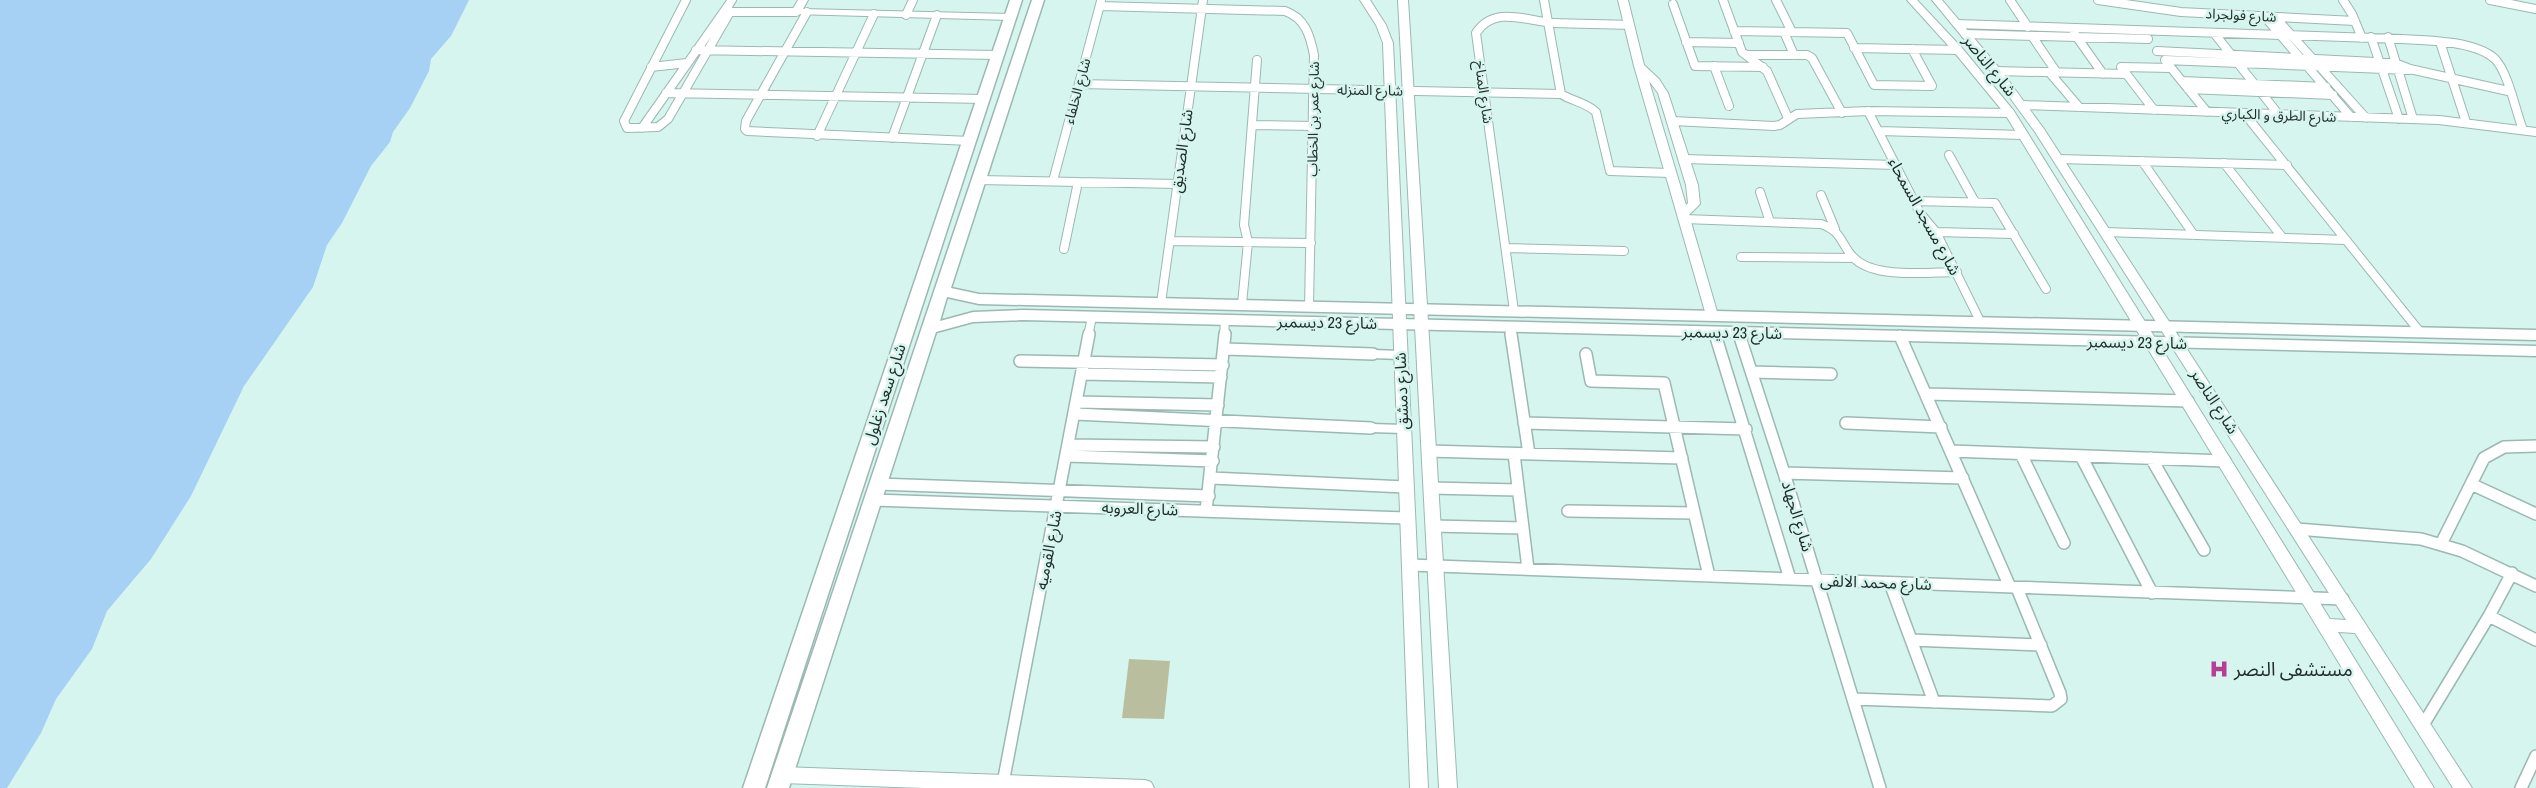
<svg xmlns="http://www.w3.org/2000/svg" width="2536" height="788" font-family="'Archivo Narrow','Noto Sans Arabic',sans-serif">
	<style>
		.green { fill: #b9bf9e }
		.water { fill: #a7d1f4 }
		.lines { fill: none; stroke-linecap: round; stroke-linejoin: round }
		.pedestrian-casing { stroke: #9bb9b2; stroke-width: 11 }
		.minor-far1-casing { stroke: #9bb9b2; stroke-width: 10 }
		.minor-casing { stroke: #9bb9b2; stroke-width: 14 }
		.tertiary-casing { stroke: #9bb9b2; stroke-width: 2 }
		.primary-casing { stroke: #9bb9b2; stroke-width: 3 }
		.pedestrian { stroke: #fff; stroke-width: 8 }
		.minor-far1 { stroke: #fff; stroke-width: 8 }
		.minor { stroke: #fff; stroke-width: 11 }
		.tertiary { fill: #fff; fill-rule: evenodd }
		.primary { fill: #fff; fill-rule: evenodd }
		.labels { text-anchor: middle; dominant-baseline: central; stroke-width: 5; stroke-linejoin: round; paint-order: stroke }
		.far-street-label { font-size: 14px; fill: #212d2a; stroke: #d6f5ee }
		.street-label { font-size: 16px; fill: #212d2a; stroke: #d6f5ee }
		.near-poi-label { font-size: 19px; fill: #212d2a; stroke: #d6f5ee; text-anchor: start }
	</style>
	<rect width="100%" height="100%" fill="#d6f5ee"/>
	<path class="green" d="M1129 659 1170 661 1164 719 1122 718Z"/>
	<path class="water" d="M0 0H469L451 36 431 59 429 71 410 108 393 132 390 142 371 166 342 223 327 245 313 287 244 386 191 496 151 559 107 611 92 649 56 699 41 733 7 788H0Z"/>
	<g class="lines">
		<g class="pedestrian-casing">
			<path id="pedestrian" d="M1373 354 1400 355
				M1371 428 1403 429"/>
		</g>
		<g class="minor-far1-casing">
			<path id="minor-far1" d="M686 0 624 121 627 128 658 127 668 119 730 12 728 8
				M1544 0 1561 94
				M1723 0 1742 52 1767 71 1788 118
				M1776 0 1792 32
				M2010 0 2028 27
				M2098 0 2181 12 2355 21
				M2343 0 2352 14 2362 38
				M2490 0 2536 9
				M1673 4 1695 66 1763 67
				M1100 6 1285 11C1305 18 1310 35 1314 55L1309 306
				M724 12H796
				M807 12 746 121 745 129 747 131 970 141
				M906 15 913 0
				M2264 16 2351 117
				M2275 17 2366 118
				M1957 24 2402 39C2427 40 2476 41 2495 59 2508 72 2516 112 2523 130
				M1734 31 1847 33 1874 85 1932 86 1912 49
				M1784 32 1794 55
				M2074 33 2103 74
				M2214 33 2279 115
				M1965 34 2148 39
				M2032 36 2057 73
				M2371 37 2399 119
				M2388 37 2413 119
				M1686 42 1739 43
				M2440 42 2466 122
				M1854 48 1958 50
				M696 50 998 55
				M2157 51 2395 63 2410 69 2508 91
				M1746 55H1807L1812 58 1842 113
				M2165 60 2409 70
				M2168 64 2207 112
				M1714 66 1729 106
				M651 67 687 63
				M1996 71 2126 74
				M2049 72 2079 107
				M2182 81 2326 87
				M1079 84 1561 94C1572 101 1587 103 1596 112L1610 171 1670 173
				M2188 89 2333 95
				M666 93 984 99
				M2022 105 2439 120 2536 132
				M2154 110 2121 67 2171 68
				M1868 111 1920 213 1936 232 1980 321
				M2244 113 2420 332
				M1673 121 1774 126 1780 125 1797 114 1868 111 2010 113
				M1252 125 1313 126
				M642 128 732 0
				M1879 131 2023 135
				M817 136 874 14
				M892 138 937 15
				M1949 155 1975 202
				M1684 159 1897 165
				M2058 159 2287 165
				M2142 161 2194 235
				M2224 163 2282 237
				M978 180 1177 184
				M1053 181 1101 1
				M1760 192 1770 222
				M1821 195 1835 229
				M1914 201 1995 203 2046 289
				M1684 219 1821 224C1844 232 1840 245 1855 259 1877 279 1929 272 1957 272
				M1936 232 2014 234
				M2105 232 2346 240
				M1170 241 1311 243
				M1506 248 1624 251
				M1064 249 1078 182
				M1741 257 1854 258
				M1161 303 1203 0
				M1242 304 1248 242 1244 225 1257 60
				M1514 311 1476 33C1495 4 1528 22 1555 23 1580 24 1604 24 1629 25
				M1510 327 1511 336
				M1714 332 1715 336
				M1738 332 1739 336
				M1088 336 1092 317
				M1224 336 1225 320"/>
		</g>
		<g class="minor-casing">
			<path id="minor" d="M1511 334 1529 454
				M1715 334 1790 579
				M1739 334 1784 473 1880 788
				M1900 336 2010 587
				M1224 349 1373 354
				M1586 354 1591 381 1664 383 1709 576
				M1020 361 1223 365
				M1752 372 1831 374
				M1083 374 1221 377
				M1927 394 2188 401
				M1078 402 1218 405
				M1075 414 1371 428
				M1524 423 1746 429
				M1846 423 1941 427
				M1069 445 1214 447
				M1428 451 1682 458
				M1951 451 2225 461
				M1514 454 1528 569
				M2021 454 2064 543
				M1067 456 1213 461
				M2081 456 2152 593
				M2151 458 2204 550
				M1784 473 1963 478
				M1211 478 1405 487
				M878 484 1209 496
				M2471 484 2536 514
				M1430 488 1518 490
				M873 500 1406 518
				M1206 511 1225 334
				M1568 511 1694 513
				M1432 526 1523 528
				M2297 529 2421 539 2462 551 2536 586
				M2441 544 2484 458 2504 447 2536 446
				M1409 565 2343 599
				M1890 583 1934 702
				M2489 616 2536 640
				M1911 640 2041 645
				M1853 699 2052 706 2061 699 2060 693 2017 588
				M2423 725 2489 616 2512 573
				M1003 783 1089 334
				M2521 788 2536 756"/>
		</g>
		<g class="tertiary-casing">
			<path id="tertiary" d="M798 0H808L803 9 1011 14 1016 17 1011 20 793 14 791 12Z
				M1360 0H1370L1386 25 1393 43 1428 788H1410L1383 43 1376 25Z
				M1398 0H1408L1457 788H1439Z
				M1618 0H1628L1644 65 1659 79 1668 93 1698 185 1700 204 1689 215 1718 315 1717 318 1712 319 1706 315 1634 66ZM1649 81 1658 93 1686 185 1688 203 1686 205Z
				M1907 0H1917L1962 48 2014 111 2330 619 2346 620 2035 132 1992 73 1932 0H1942L2000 69 2044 129 2472 788H2453L2355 633 2338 632 2434 788H2415L2005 114 1954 52Z
				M782 767 1145 780 1151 782 1154 788H924L782 783 776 781 773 775 776 769Z"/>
		</g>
		<g class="primary-casing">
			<path id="primary" d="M1010 0H1022L765 788H743Z
				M1032 0H1044L951 288 979 294 2536 330V340L979 304 947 297 940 321 973 312 1023 310 2536 346V356L1023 320 973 322 936 332 789 788H767Z"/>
		</g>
		<use href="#pedestrian" class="pedestrian"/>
		<use href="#minor-far1" class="minor-far1"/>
		<use href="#minor" class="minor"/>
		<use href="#tertiary" class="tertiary"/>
		<use href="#primary" class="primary"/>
	</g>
	<defs>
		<g id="hospital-bare" transform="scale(1.5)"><path d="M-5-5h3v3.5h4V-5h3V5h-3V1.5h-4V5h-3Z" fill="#b73e92" stroke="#d6f5ee" stroke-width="2.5" paint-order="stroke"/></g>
	</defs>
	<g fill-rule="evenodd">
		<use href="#hospital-bare" x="2219" y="669"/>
	</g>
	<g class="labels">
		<g class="far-street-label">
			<text transform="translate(2241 15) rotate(3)">شارع فولجراد</text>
			<text transform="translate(1370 90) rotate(1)">شارع المنزله</text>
			<text transform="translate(1077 91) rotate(-75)">شارع الخلفاء</text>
			<text transform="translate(1484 92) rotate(82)">شارع المناخ</text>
			<text transform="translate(2279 115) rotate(2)">شارع الطرق و الكباري</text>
			<text transform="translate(1313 119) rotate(-89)">شارع عمر بن الخطاب</text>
		</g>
		<g class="street-label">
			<text transform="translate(1990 65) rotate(51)">شارع الناصر</text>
			<text transform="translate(1181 151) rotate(-82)">شارع الصديق</text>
			<text transform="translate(1925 216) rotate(61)">شارع مسجد السمحاء</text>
			<text transform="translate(1327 322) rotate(1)">شارع 23 ديسمبر</text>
			<text transform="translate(1732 332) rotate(1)">شارع 23 ديسمبر</text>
			<text transform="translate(2137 342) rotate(1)">شارع 23 ديسمبر</text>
			<text transform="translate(1401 391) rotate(-92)">شارع دمشق</text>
			<text transform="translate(884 394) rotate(-72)">شارع سعد زغلول</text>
			<text transform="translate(2215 401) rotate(57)">شارع الناصر</text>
			<text transform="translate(1140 508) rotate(2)">شارع العروبه</text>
			<text transform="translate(1798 516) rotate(73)">شارع الجهاد</text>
			<text transform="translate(1048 550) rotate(-79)">شارع القوميه</text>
			<text transform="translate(1876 582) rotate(2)">شارع محمد الالفى</text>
		</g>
		<g class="near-poi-label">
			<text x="2234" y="669">مستشفى النصر</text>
		</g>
	</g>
</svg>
